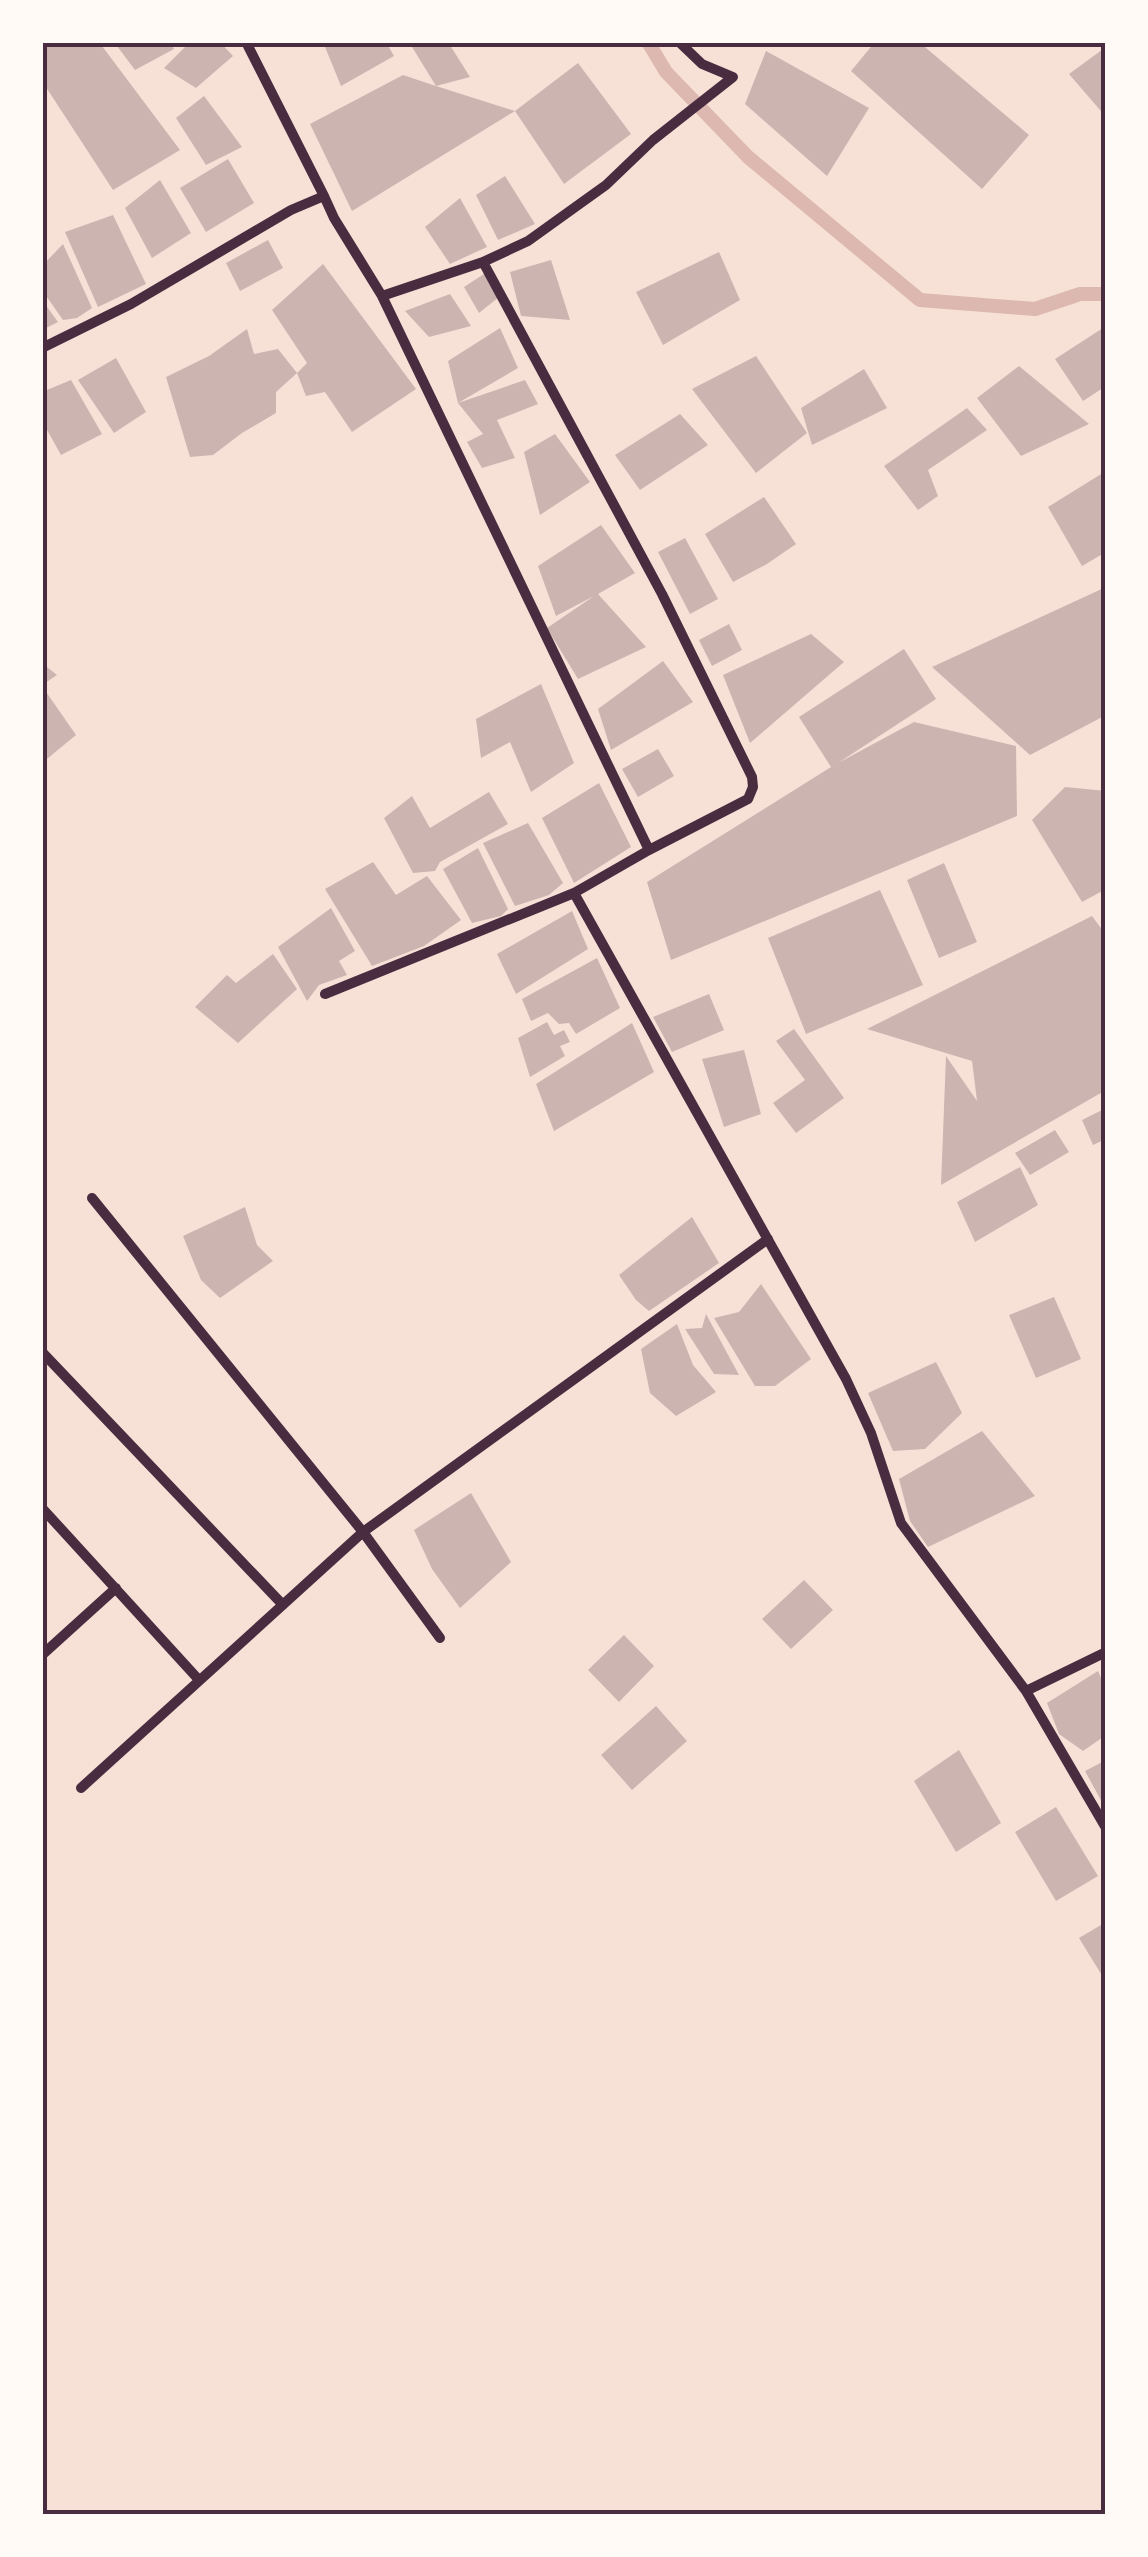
<svg xmlns="http://www.w3.org/2000/svg" width="1148" height="2557" font-family="Poppins,sans-serif">
	<style>
		.lines { fill: none; stroke-linecap: round; stroke-linejoin: round }
		.stream { stroke: #dcb8b0; stroke-width: 14 }
		.building { fill: #ccb4b1 }
		.minor { stroke: #4a2c40; stroke-width: 10 }
		.neatline { fill: none; stroke: #4a2c40; stroke-width: 4 }
	</style>
	<rect width="100%" height="100%" fill="#f7e1d7"/>
	<g class="lines">
		<path class="stream" d="M648 42 666 72 748 157 920 300 1035 309 1080 294H1106"/>
	</g>
	<path class="building" d="M42 42H99L180 150 113 190 42 81Z
		M114 42H170L174 49 135 70Z
		M190 42H220L233 56 196 88 164 68Z
		M323 42H386L394 56 341 86Z
		M409 42H448L470 77 436 86 515 111 352 211 310 124 403 75 436 86Z
		M875 42H919L1029 135 982 189 851 71Z
		M1106 47V117L1069 74Z
		M766 51 869 108 827 176 745 104Z
		M578 63 631 134 564 184 515 111Z
		M204 96 242 147 206 165 176 118Z
		M228 159 254 203 206 232 180 188Z
		M505 176 535 224 498 240 476 195Z
		M160 180 191 233 152 258 125 208Z
		M460 198 487 247 450 264 425 227Z
		M113 215 146 284 98 307 65 232Z
		M268 240 283 268 240 291 226 263Z
		M63 244 92 308 77 318 63 320 42 290V266Z
		M719 252 740 300 663 345 636 292Z
		M551 260 570 320 521 316 510 272Z
		M323 264 416 389 352 432 325 392 306 396 297 373 276 392V413L242 433 213 455 190 457 166 377 209 356 247 329 254 354 278 349 297 373 307 363 272 310Z
		M487 272 499 297 479 313 464 287Z
		M450 294 471 326 429 337 405 311Z
		M42 300 58 322 42 330Z
		M500 328 518 368 458 403 525 380 538 404 497 420 515 458 482 468 467 442 483 434 458 403 448 361Z
		M1103 328 1106 332V386L1083 401 1055 359Z
		M756 356 807 433 756 473 692 389Z
		M116 358 146 412 114 433 78 380Z
		M1019 366 1089 424 1021 456 977 398Z
		M864 369 887 408 812 445 801 408Z
		M71 380 102 434 61 455 42 421V392Z
		M967 408 987 430 928 470 938 496 918 510 884 466Z
		M680 414 708 445 640 490 615 455Z
		M555 434 590 482 540 515 524 452Z
		M1106 471V552L1082 566 1048 507Z
		M764 497 796 544 767 564 733 582 705 534Z
		M601 525 635 573 598 594 646 647 578 679 547 628 594 596 556 616 538 566Z
		M685 538 718 599 690 614 658 552Z
		M1106 587V715L1030 755 932 667Z
		M729 624 742 650 712 666 699 640Z
		M811 634 844 662 750 743 723 675Z
		M904 649 936 699 838 763 914 722 1016 746 1017 816 671 960 647 882 831 767 799 717Z
		M663 661 693 702 611 750 598 709Z
		M42 663 57 675 42 685Z
		M541 684 574 763 531 792 510 742 481 758 476 719Z
		M42 686 76 735 42 763Z
		M658 749 674 776 638 797 622 769Z
		M599 783 631 847 574 883 542 818Z
		M1065 787 1106 791V889L1082 902 1032 820Z
		M489 792 508 824 440 862 435 871 413 873 384 818 412 796 430 828Z
		M528 823 563 883 549 895 515 906 483 843Z
		M478 848 508 909 501 916 472 923 443 869Z
		M373 862 396 895 427 876 461 920 424 946 372 966 325 889Z
		M944 863 977 942 939 958 907 880Z
		M880 890 923 985 806 1034 768 938Z
		M331 908 355 951 339 961 347 975 319 985 307 1001 278 947Z
		M572 911 588 949 516 994 497 954Z
		M1092 916 1106 935V1090L941 1185 946 1056 977 1101 972 1061 867 1029Z
		M273 954 297 989 238 1043 195 1007 227 975 236 983Z
		M597 958 620 1008 576 1034 569 1023 559 1024 548 1013 531 1021 522 999Z
		M709 994 724 1030 672 1052 653 1017Z
		M547 1022 554 1035 564 1030 570 1042 560 1046 565 1056 530 1077 518 1038Z
		M632 1023 654 1072 554 1131 536 1084Z
		M794 1029 844 1098 796 1133 773 1103 805 1080 776 1041Z
		M744 1050 761 1114 724 1127 702 1059Z
		M1106 1108V1139L1093 1145 1082 1120Z
		M1055 1130 1069 1152 1030 1175 1015 1153Z
		M1020 1167 1038 1205 975 1242 957 1202Z
		M245 1207 257 1245 273 1261 220 1298 201 1280 183 1236Z
		M692 1217 719 1263 649 1311 636 1300 619 1275Z
		M761 1284 811 1359 775 1386H755L714 1318 739 1312Z
		M1054 1297 1081 1359 1036 1378 1009 1315Z
		M706 1314 739 1375 714 1374 685 1329 702 1328Z
		M677 1324 693 1365 716 1392 676 1416 650 1393 641 1349Z
		M936 1362 962 1413 925 1449 893 1451 868 1393Z
		M982 1431 1035 1496 928 1547 910 1521 899 1479Z
		M471 1493 511 1562 460 1608 432 1569 414 1530Z
		M804 1580 833 1610 791 1649 762 1619Z
		M624 1635 654 1666 619 1702 588 1670Z
		M1098 1671 1106 1689V1735L1083 1751 1059 1734 1047 1703Z
		M656 1706 687 1741 632 1790 601 1755Z
		M959 1750 1001 1823 956 1852 914 1781Z
		M1106 1760V1802L1103 1804 1085 1771Z
		M1056 1807 1098 1876 1056 1901 1015 1832Z
		M1106 1922V1982L1079 1938Z"/>
	<g class="lines">
		<path class="minor" d="M246 42 324 196
			M483 262 662 594 752 777 753 787 748 799 649 850
			M382 296 483 262 528 241 606 185 653 140 733 77 702 64 679 42
			M42 348 131 304 291 210 324 196 334 218 382 296 649 850 574 893 846 1379 871 1433 901 1523 1026 1691 1106 1828
			M325 994 574 893
			M92 1198 363 1532 440 1638
			M42 1352 283 1605
			M42 1508 199 1680
			M42 1655 116 1588
			M1026 1691 1106 1652
			M81 1788 363 1532 768 1239"/>
	</g>
	<rect width="1148" height="2557" fill="none" stroke="#fffaf5" stroke-width="90"/>
	<rect x="45" y="45" width="1058" height="2467" class="neatline"/>
</svg>
